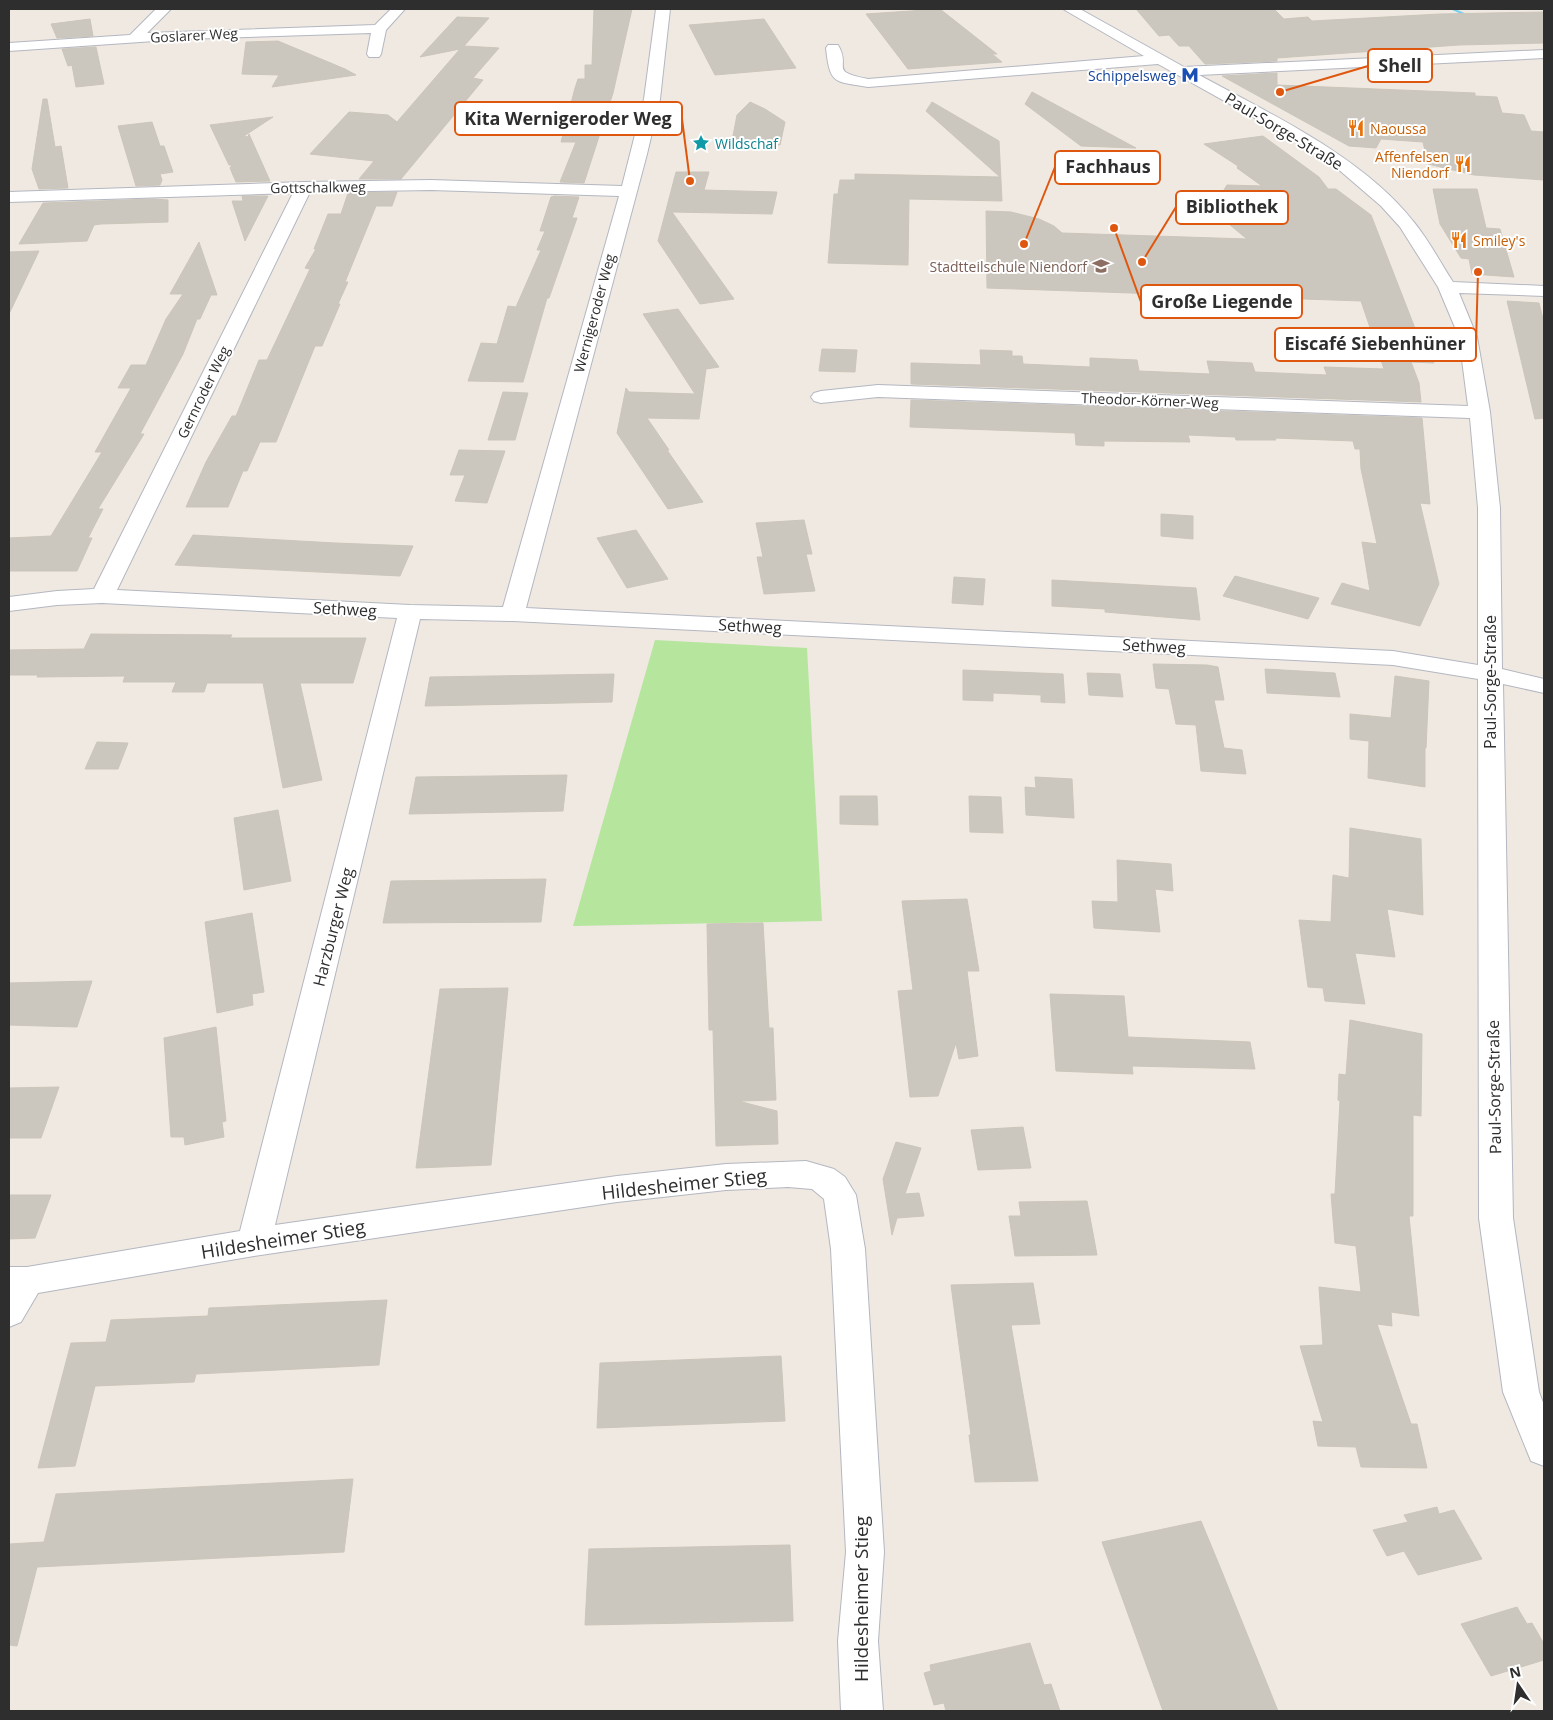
<svg xmlns="http://www.w3.org/2000/svg" width="1553" height="1720" font-family="'Open Sans',sans-serif">
	<style>
		.green { fill: #b6e59e }
		.lines { fill: none; stroke-linecap: round; stroke-linejoin: round }
		.stream { fill: #75cff0; fill-rule: evenodd }
		.building { fill: #cbc7bf; stroke: #cbc5ba }
		.minor-casing { stroke: #b4b7c1; stroke-width: 2 }
		.minor { fill: #fff; fill-rule: evenodd }
		.labels { text-anchor: middle; dominant-baseline: central; stroke-width: 4; stroke-linejoin: round; paint-order: stroke }
		.far-street-label { font-size: 14px; fill: #2e2e2e; stroke: #fff }
		.far-transit-label { font-size: 14px; fill: #164399; stroke: #fff; text-anchor: end }
		.far-food-label { font-size: 14px; fill: #c56008; stroke: #fff; text-anchor: start }
		.far-culture-label { font-size: 14px; fill: #0d838f; stroke: #fff; text-anchor: start }
		.far-education-label { font-size: 14px; fill: #785e54; stroke: #fff; text-anchor: end }
		.street-label { font-size: 16px; fill: #2e2e2e; stroke: #fff }
		.near-street-label { font-size: 19px; fill: #2e2e2e; stroke: #fff }
		.leader { fill: none; stroke: #df570e; stroke-width: 2 }
		.callout-dot { fill: #df570e; stroke: #fff; stroke-width: 2 }
		.callout { fill: #fff; stroke: #df570e; stroke-width: 2 }
		.callout-label { font-size: 18px; text-anchor: middle; font-weight: bold; fill: #2e2e2e }
	</style>
	<rect width="100%" height="100%" fill="#efe9e1"/>
	<path class="green" d="M655 640 807 648 822 921 573 926Z"/>
	<g class="lines">
		<path class="stream" d="M1450 9H1455L1474 17 1470 18Z"/>
	</g>
	<path class="building" d="M594 9H632L613 93 584 183 560 182 576 142H561L575 88 578 79H585V65H592Z
		M940 9 997 54H992L1002 62 908 69 866 14Z
		M1136 9H1274L1284 19 1308 17 1312 21 1440 14 1544 12V43L1459 45 1277 58V61L1205 64 1189 46H1179L1169 35 1159 36Z
		M457 17 489 18 464 46 499 48 473 78 483 80 401 179H359L374 161 310 154 349 112 388 115 397 122 460 49 420 57Z
		M90 19 93 36 57 38 51 24Z
		M764 19 796 68 715 75 689 25Z
		M278 41 345 69 356 75 272 87 279 75 242 74 246 42Z
		M96 47 104 84 76 87 72 65 68 66 62 49Z
		M1277 73V85L1475 93V96L1497 97 1502 113 1524 115 1531 131 1544 132V180L1474 175 1428 164 1423 142 1381 139 1376 148 1349 146 1222 76Z
		M1032 92 1136 148 1081 146 1025 104Z
		M43 99H47L55 147 61 146 68 188 39 189 32 169Z
		M750 102 765 109 785 122 780 145 732 141 737 115Z
		M932 102 999 141 1002 201 909 199 908 265 828 263 834 194H838L840 180H855V174L1000 177 926 111Z
		M273 117 244 136 248 137 249 134 270 181 236 182 230 168 232 165H229L210 125Z
		M152 122 160 146H164L173 172 160 174 162 180 160 185 136 186 118 126Z
		M1263 136 1319 177 1328 189H1336L1371 215 1418 336H1424L1434 363 1411 362 1419 383 1421 402 911 384V363L981 365 980 350 1012 351V356H1022L1023 364 1090 367V358L1137 360 1139 371 1210 374 1207 361 1252 363 1255 372 1327 375 1324 367 1384 369 1361 301 987 288 986 211 1011 212 1039 219 1054 226 1062 233 1247 239 1212 210 1227 185 1262 186 1237 168 1238 166 1204 144Z
		M676 172H709L704 190 777 192 772 214 672 212 734 299 700 304 658 241Z
		M1433 189H1477L1486 228 1500 229 1514 277 1472 274 1469 259 1461 258 1440 224Z
		M397 192 392 206H376L345 282H348L338 304H340L322 346H315L276 442H260L247 471H243L228 507H186L206 462 232 416H236L259 360H267L310 269 305 268 316 249H314L328 214H341L348 193Z
		M242 196H268L245 241 232 201H243Z
		M554 196 579 197 572 218H577L549 298H547L523 382 468 381 481 343 497 344 508 306 516 307 541 250H537L545 231H540L551 197Z
		M154 199 168 200V222L101 224 94 225 87 241 19 244 43 203Z
		M199 242 217 295H211L200 319H197L183 354 140 434H144L98 509H103L88 538H92L77 571H9V538L51 536 102 452H95L131 388H118L131 365H146L166 319 183 294H170Z
		M39 251 9 314V252Z
		M1507 301 1539 303 1544 323V418L1535 419Z
		M678 309 719 367 706 369 699 419 647 418 669 450H667L703 502 668 509 617 433 626 388 629 392 695 394 643 314Z
		M822 349 857 350 855 372 819 371Z
		M503 392 528 393 515 440H488Z
		M911 400 1422 418 1430 504 1420 503 1439 584 1420 626 1331 604 1342 583 1370 591 1362 542 1377 544 1361 469 1360 449H1355L1353 441 1275 438 1276 440H1236L1235 437 1188 435 1190 442 1104 441V446L1076 445 1075 433 910 427Z
		M459 450 505 451 487 503 455 501 465 475H450Z
		M1161 514 1193 516V539L1161 536Z
		M804 520 812 554H806L815 591 764 594 757 557H763L756 523Z
		M636 530 668 579 627 588 597 538Z
		M193 535 335 543 413 546 400 576 175 565Z
		M1235 576 1319 598 1308 619 1223 596Z
		M954 577 985 579 983 605 952 603Z
		M1052 580 1196 588 1200 620 1105 612V609L1052 606Z
		M91 634 232 635 230 638H366L353 683H300L322 780 283 788 263 683H207L204 692H172L176 682H123L125 676 37 677 38 675H9V650L84 649Z
		M1153 664 1207 665 1218 667 1224 700H1214L1224 748 1242 750 1246 774 1201 771 1196 725 1176 724 1169 689 1156 688Z
		M1265 669 1335 673 1340 697 1267 693Z
		M963 670 1063 674 1065 703 1041 702V695L993 693V701L963 700Z
		M1087 673 1120 674 1123 697 1089 695Z
		M614 674 612 702 425 706 430 677Z
		M1395 676 1429 681 1426 748H1425V787L1368 778 1369 741 1350 739V714L1391 718Z
		M97 742 128 743 118 769H85Z
		M567 775 563 811 409 814 416 777Z
		M1035 777 1072 779 1074 818 1026 815 1025 787 1036 788Z
		M840 796H877L878 825 840 824Z
		M969 796 1001 797 1003 833 970 832Z
		M278 810 291 881 244 890 234 818Z
		M1350 828 1421 839 1423 915 1387 909 1395 957 1355 953 1365 1004 1325 1001 1323 988 1308 987 1299 920 1331 922 1333 875 1349 878Z
		M1117 860 1171 864 1173 891 1155 889 1160 932 1094 928 1092 901 1118 902Z
		M546 879 541 922 383 923 391 881Z
		M967 899 979 971H967L978 1056 959 1059 956 1043 938 1096 910 1097 898 991 913 990 902 901Z
		M252 913 264 992 252 994 253 1005 217 1013 205 922Z
		M763 923 769 1028H773L776 1100 742 1101V1102L777 1111 778 1144 716 1146 713 1030H709L707 924Z
		M92 981 77 1027 9 1025V983Z
		M508 988 491 1165 416 1168 440 989Z
		M1050 994 1124 996 1128 1037 1250 1042 1255 1069 1132 1066 1133 1074 1056 1071Z
		M1350 1020 1422 1034 1421 1116 1413 1115V1216H1409L1419 1316 1391 1312 1392 1326 1377 1324 1411 1424H1417L1427 1468 1361 1467 1356 1447 1318 1446 1313 1421 1323 1422 1300 1346 1323 1345 1319 1287 1361 1292 1356 1246 1335 1243 1331 1194H1335L1340 1101 1338 1100 1339 1074 1346 1075Z
		M216 1027 226 1121 222 1122 224 1137 185 1145 184 1137H171L164 1038Z
		M59 1087 41 1138H9V1088Z
		M1023 1127 1031 1168 978 1170 971 1130Z
		M896 1142 921 1148 905 1194 919 1193 924 1216 897 1218 892 1235 883 1179Z
		M9 1195H51L35 1238 9 1239Z
		M1087 1201 1097 1255 1015 1256 1009 1216H1021L1019 1202Z
		M1033 1283 1040 1324 1011 1325 1038 1481 975 1482 969 1435H971L951 1285Z
		M387 1300 379 1365 196 1374 194 1382 95 1386 75 1466 38 1468 71 1343 106 1342 111 1320 208 1316 209 1308Z
		M781 1356 785 1421 597 1428 600 1363Z
		M353 1479 344 1552 37 1567 17 1646 9 1645V1544L44 1542 56 1494Z
		M1437 1507 1439 1514 1454 1510 1482 1559 1418 1575 1404 1551 1387 1556 1373 1530 1408 1522 1404 1515Z
		M1201 1521 1220 1567 1278 1711H1163L1102 1542Z
		M790 1545 793 1621 585 1625 589 1549Z
		M1517 1607 1527 1624 1532 1623 1544 1644V1660L1491 1676 1461 1624Z
		M1030 1643 1044 1685 1051 1684 1060 1711H946L944 1703 934 1705 924 1673 931 1671 930 1665Z"/>
	<g class="lines">
		<g class="minor-casing">
			<path id="minor" d="M156 9H171L147 33 375 25 391 9H405L386 30 381 54 379 57H369L367 54 371 33 184 39 9 51V43L130 35Z
				M656 9H670L660 99 647 154 526 608 1393 651 1478 665V508L1470 418 878 397 821 403 814 401 811 397 814 393 821 391 878 385 1468 406 1459 337 1438 287 1400 227 1381 206 1338 169 1298 142 1158 64 868 87C834 81 830 85 826 48L828 45H838C852 68 827 71 868 79L1144 56 1063 9H1080L1184 67 1544 50V58L1199 75C1269 113 1363 157 1413 221 1428 239 1440 262 1453 282L1544 286V296L1459 293 1477 337 1490 412 1500 508 1502 669 1544 679V693L1503 684 1513 1218 1539 1392 1544 1405V1466L1531 1461 1503 1392 1479 1218 1478 679 1393 665 513 621 420 619 275 1225 617 1176 726 1164 806 1161 834 1169 845 1177 856 1195 865 1249 884 1552 878 1641 883 1711H841L838 1641 846 1552 831 1249 824 1199 812 1189 788 1187 726 1190 617 1202 254 1256 38 1293 21 1322 9 1327V1267H27L240 1231 397 618 102 603 57 605 9 611V597L57 591 94 589 293 193 9 202V192L304 182 431 180 622 186 644 99ZM431 190 619 196 503 607 410 605 117 590 310 192Z"/>
		</g>
		<use href="#minor" class="minor"/>
	</g>
	<defs>
		<g id="metro-bare" transform="scale(1.35)"><path d="M-5.5 5V-5H-3L0 0L3-5H5.5V5H3V-.5L0 4L-3-.5V5Z" fill="#1a4fb4" stroke="#fff" stroke-width="2.5" paint-order="stroke"/></g>
		<g id="restaurant-bare" transform="scale(1.35)"><path d="M-5-6h1v4h1v-4h1v4h1v-4h1v5L-1.5 .5V6h-2V.5L-5-1ZM5-6V6H3V1.5H1.5Q1.5-4 5-6Z" fill="#e8710a" stroke="#fff" stroke-width="2.5" paint-order="stroke"/></g>
		<g id="sight-bare" transform="scale(1.35)"><path d="M0-6L1.8-2.2L6-1.7L2.9 1.2L3.7 5.4L0 3.3L-3.7 5.4L-2.9 1.2L-6-1.7L-1.8-2.2Z" fill="#0f9aa8" stroke="#fff" stroke-width="2.5" paint-order="stroke"/></g>
		<g id="school-bare" transform="scale(1.35)"><path d="M0-5L7-2L0 1L-7-2ZM-4 1L0 2.5L4 1V4Q0 6-4 4Z" fill="#8d6e63" stroke="#fff" stroke-width="2.5" paint-order="stroke"/></g>
	</defs>
	<g fill-rule="evenodd">
		<use href="#metro-bare" x="1190" y="75"/>
		<use href="#restaurant-bare" x="1356" y="128"/>
		<use href="#sight-bare" x="701" y="143"/>
		<use href="#restaurant-bare" x="1463" y="164"/>
		<use href="#restaurant-bare" x="1459" y="240"/>
		<use href="#school-bare" x="1101" y="266"/>
	</g>
	<g class="labels">
		<g class="far-street-label">
			<text transform="translate(194 35) rotate(-3)">Goslarer Weg</text>
			<text transform="translate(318 187) rotate(-1)">Gottschalkweg</text>
			<text transform="translate(594 313) rotate(-75)">Wernigeroder Weg</text>
			<text transform="translate(203 392) rotate(-64)">Gernroder Weg</text>
			<text transform="translate(1150 400) rotate(2)">Theodor-Körner-Weg</text>
		</g>
		<g class="far-transit-label">
			<text x="1176" y="75">Schippelsweg</text>
		</g>
		<g class="far-food-label">
			<text x="1370" y="128">Naoussa</text>
			<text x="1449" y="156" text-anchor="end">Affenfelsen<tspan x="1449" dy="16">Niendorf</tspan></text>
			<text x="1473" y="240">Smiley's</text>
		</g>
		<g class="far-culture-label">
			<text x="715" y="143">Wildschaf</text>
		</g>
		<g class="far-education-label">
			<text x="1087" y="266">Stadtteilschule Niendorf</text>
		</g>
		<g class="street-label">
			<text transform="translate(1284 131) rotate(31)">Paul-Sorge-Straße</text>
			<text transform="translate(345 609) rotate(3)">Sethweg</text>
			<text transform="translate(750 626) rotate(3)">Sethweg</text>
			<text transform="translate(1154 646) rotate(3)">Sethweg</text>
			<text transform="translate(1490 682) rotate(-90)">Paul-Sorge-Straße</text>
			<text transform="translate(333 927) rotate(-76)">Harzburger Weg</text>
			<text transform="translate(1494 1087) rotate(-91)">Paul-Sorge-Straße</text>
		</g>
		<g class="near-street-label">
			<text transform="translate(684 1184) rotate(-6)">Hildesheimer Stieg</text>
			<text transform="translate(283 1239) rotate(-9)">Hildesheimer Stieg</text>
			<text transform="translate(861 1599) rotate(-90)">Hildesheimer Stieg</text>
		</g>
	</g>
	<path class="leader" d="M1280 92L1368 66M690 181L682 119M1024 244L1055 167M1142 262L1176 207M1114 228L1141 302M1478 272L1476 344"/>
	<g class="callout-dot">
		<circle cx="1280" cy="92" r="5"/>
		<circle cx="690" cy="181" r="5"/>
		<circle cx="1024" cy="244" r="5"/>
		<circle cx="1142" cy="262" r="5"/>
		<circle cx="1114" cy="228" r="5"/>
		<circle cx="1478" cy="272" r="5"/>
	</g>
	<g class="callout">
		<rect x="1368" y="49" width="64" height="33" rx="5"/>
		<rect x="455" y="102" width="227" height="33" rx="5"/>
		<rect x="1055" y="151" width="105" height="33" rx="5"/>
		<rect x="1176" y="191" width="112" height="33" rx="5"/>
		<rect x="1141" y="285" width="161" height="33" rx="5"/>
		<rect x="1275" y="328" width="201" height="33" rx="5"/>
	</g>
	<g class="callout-label">
		<text x="1400" y="72">Shell</text>
		<text x="568" y="125">Kita Wernigeroder Weg</text>
		<text x="1108" y="173">Fachhaus</text>
		<text x="1232" y="213">Bibliothek</text>
		<text x="1222" y="308">Große Liegende</text>
		<text x="1375" y="350">Eiscafé Siebenhüner</text>
	</g>
	<rect width="1553" height="1720" fill="none" stroke="#2e2e2e" stroke-width="20"/>
	<g transform="translate(1518 1685) rotate(347)" stroke="#ffffff" stroke-width="4" paint-order="stroke">
	<path d="M0-4L9 19L0 12L-9 19Z" fill="#2e2e2e"/>
	<text y="-8" font-size="14" font-weight="bold" text-anchor="middle" fill="#2e2e2e">N</text>
	</g>
</svg>
